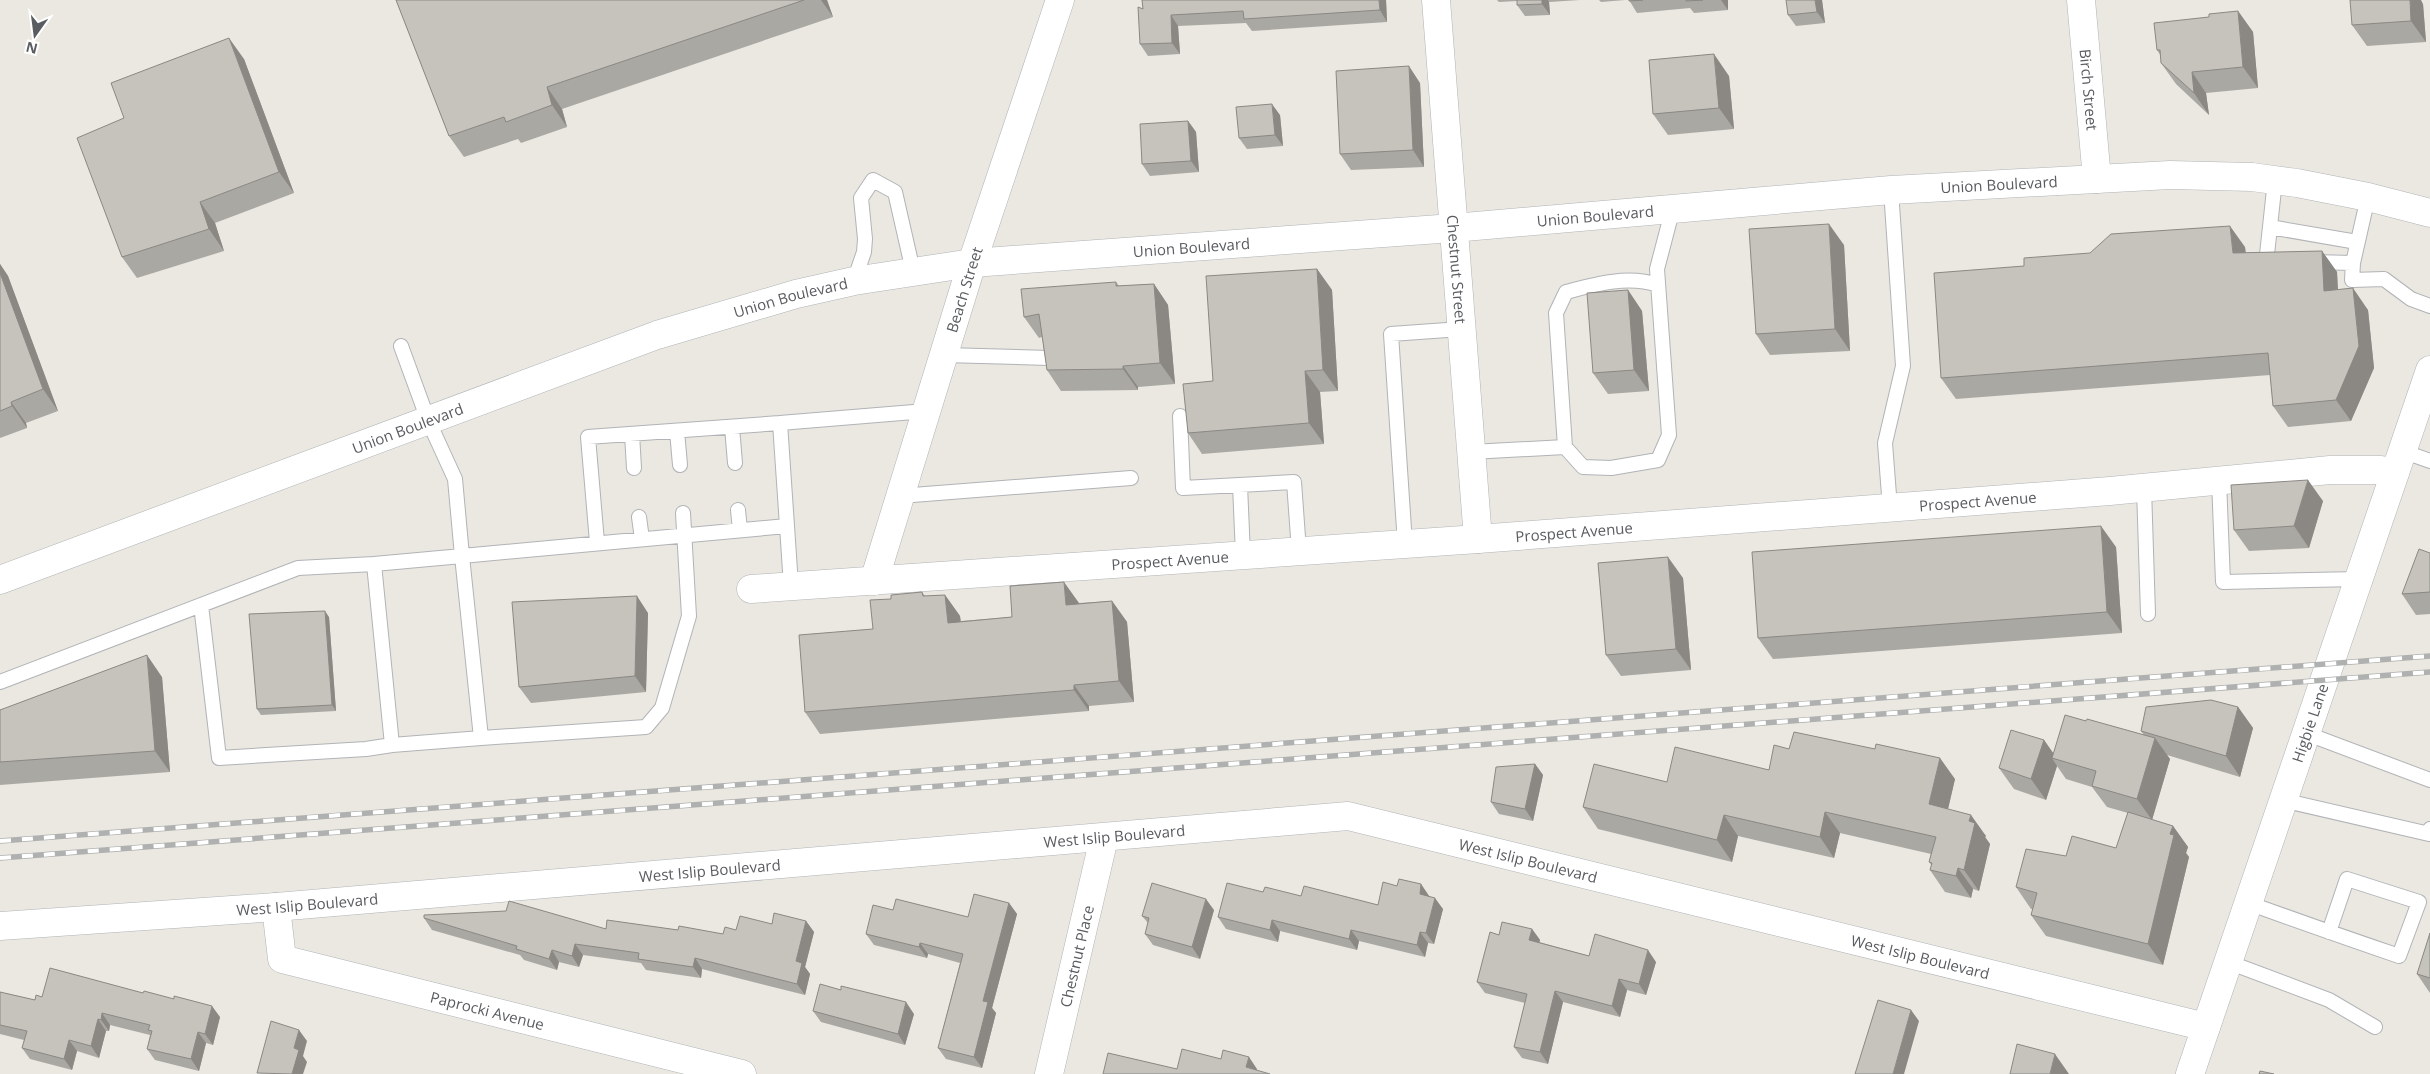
<svg xmlns="http://www.w3.org/2000/svg" width="2430" height="1074" font-family="'Open Sans',sans-serif">
	<style>
		.lines { fill: none; stroke-linecap: round; stroke-linejoin: round }
		.lane-casing { stroke: #b1b3b7; stroke-width: 16 }
		.street-casing { stroke: #b1b3b7; stroke-width: 29 }
		.secondary-casing { stroke: #b0b3b7; stroke-width: 29 }
		.lane { stroke: #fff; stroke-width: 14 }
		.street { stroke: #fff; stroke-width: 28 }
		.secondary { stroke: #fff; stroke-width: 28 }
		.rail-casing { stroke: #afb0b0; stroke-width: 5.5 }
		.rail { stroke: #fff; stroke-width: 4; stroke-dasharray: 11; stroke-linecap: butt }
		.wall { fill: #aaa8a3 }
		.shaded-wall { fill: #8b8884 }
		.building { fill: #c6c3bd; stroke: #8b8884 }
		.labels { text-anchor: middle; dominant-baseline: central; stroke-width: 4.5; stroke-linejoin: round; paint-order: stroke }
		.street-label { font-size: 15px; fill: #595c60; stroke: #fff }
	</style>
	<rect width="100%" height="100%" fill="#eae8e0"/>
	<g class="lines">
		<g class="lane-casing">
			<path id="lane" d="M2270 227 2357 242
				M2313 262 2353 263 2368 197
				M2274 263 2266 264 2275 180
				M2353 263 2352 280 2384 279 2411 299 2430 306
				M854 281 864 252 865 239 861 198 873 180 895 192 913 271
				M401 346 428 420 455 479 462 556 374 564 392 745 481 738 462 556 787 526 780 423 588 437 597 542
				M944 355 1049 358
				M1180 416 1183 488 1294 482 1299 551
				M780 423 926 411
				M732 427 735 463
				M677 431 680 465
				M632 434 634 468
				M1565 447 1583 467 1611 468 1658 460 1669 435 1657 269 1673 208
				M2402 451 2430 461
				M1471 452 1565 447 1556 313 1566 292C1596 284 1628 275 1658 285
				M2219 480 2223 582 2358 579
				M1240 485 1243 555
				M2144 488 2148 614
				M900 496 1131 478
				M1890 508 1885 443 1903 366 1891 190
				M738 510 740 530
				M639 517 642 539
				M787 526 791 586
				M1405 544 1391 334 1461 329
				M201 605 219 758 366 749 392 745
				M0 682 298 568 374 564
				M2305 733 2430 780
				M481 738 646 727 662 708 689 616 683 513
				M2282 800 2429 834 2430 829
				M2248 903C2298 921 2349 939 2399 956L2419 902 2347 879 2329 932
				M2228 962 2329 1000 2375 1027"/>
		</g>
		<g class="street-casing">
			<g id="street">
				<path id="s1" d="M1436 0 1478 539"/>
				<path id="s2" d="M2081 0 2097 179"/>
				<path id="s3" d="M874 581 972 263 1060 0"/>
				<path id="s4" d="M751 589 1478 539 2110 491 2330 470H2381L2395 472"/>
				<path id="s5" d="M276 907 282 959 742 1074"/>
				<path id="s6" d="M1049 1074 1104 838"/>
			</g>
		</g>
		<g class="secondary-casing">
			<g id="secondary">
				<path id="s7" d="M0 580 657 335 796 294 854 281 972 263 1453 228 1891 190 2170 175 2252 177 2297 183 2368 197 2430 213"/>
				<path id="s8" d="M0 926 276 907 1348 816 2206 1027"/>
				<path id="s9" d="M2190 1074 2430 370"/>
			</g>
		</g>
		<use href="#lane" class="lane"/>
		<use href="#street" class="street"/>
		<use href="#secondary" class="secondary"/>
		<g class="rail-casing">
			<path id="rail" d="M0 841 2430 656
				M0 858 2430 672"/>
		</g>
		<use href="#rail" class="rail"/>
	</g>
	<path class="wall" d="M396 0H827L833 17 562 109 567 127 521 143 518 139 464 157 449 136Z
		M1142 0H1386L1387 22 1252 31 1246 23 1178 26 1180 54 1148 56 1140 44 1143 9Z
		M1497 0H1580L1549 2 1550 15 1525 16 1517 5V1L1499 2Z
		M1599 0H1625L1601 2Z
		M1629 0H1732H1728V10L1694 13 1690 8 1637 13Z
		M1822 0 1825 23 1796 26 1788 15Z
		M2423 4 2426 42 2367 46 2352 25Z
		M2238 11 2253 32 2258 88 2206 93 2209 115 2176 84 2161 63V56L2157 50Z
		M244 59 294 193 215 223 224 251 137 278 122 257 124 118Z
		M1729 76 1734 129 1668 135 1653 114Z
		M1420 83 1424 167 1351 170 1340 154Z
		M1280 115 1283 146 1247 149 1239 138Z
		M1188 121 1196 132 1199 172 1150 176 1142 164Z
		M1844 245 1850 351 1770 355 1756 334Z
		M2245 247 2246 253 2322 251 2337 272 2338 290 2368 310 2374 368 2351 421 2288 427 2273 406 2270 375 1956 399 1941 378Z
		M0 264 8 276 58 411 26 423 27 428 0 438Z
		M1317 269 1332 290 1338 391 1320 392 1324 444 1202 454 1188 433 1213 381Z
		M1116 282 1119 286 1154 284 1168 305 1175 384 1138 387V390L1061 391 1047 370 1042 337 1039 338 1024 317Z
		M1628 290 1642 311 1649 391 1608 394 1593 373Z
		M2323 501 2309 548 2249 551 2234 530Z
		M2116 547 2122 633 1773 659 1758 638Z
		M2430 553V614L2416 615 2402 594Z
		M1683 578 1691 670 1621 676 1606 655Z
		M922 592 925 596 945 595 960 616 961 621 1012 617 1079 603 1112 601 1127 622 1134 702 1089 706V711L820 734 805 712 873 629 891 599Z
		M648 613 646 692 531 703 519 687Z
		M329 617 336 711 261 715 257 709Z
		M162 677 170 772 0 785V710Z
		M2238 707 2253 728 2240 777 2167 755 2170 759 2152 820 2173 826 2188 847 2186 853 2189 857 2163 965 2046 936 2031 915 2033 909H2031L2016 887 2066 856 2116 848 2128 813 2107 807 2092 787 2066 779 2057 766 2046 800 2014 789 1999 768 2044 740 2053 753 2086 721 2144 735 2141 731Z
		M1789 749 1955 779 1948 809 1986 836 1985 837 1990 844 1979 891 1973 889 1971 898 1945 892 1930 870 1932 866 1929 862 1931 854 1840 833 1834 858 1738 836 1732 862 1598 829 1583 807 1667 782 1769 770Z
		M1535 764 1543 775 1533 821 1499 814 1491 802Z
		M1421 884 1429 896 1443 909 1434 944 1428 943 1425 957 1359 941 1357 950 1280 931 1278 942 1226 929 1218 917 1263 892 1301 896 1378 905 1397 886Z
		M1009 903 1017 914 992 1008 996 1013 982 1068 946 1059 938 1048 960 963 928 954 927 958 874 945 866 934 893 910 968 917Z
		M1214 910 1200 959 1153 945 1145 934 1148 923 1142 916Z
		M424 918 606 929 678 930 723 934 772 924 806 921 814 932 805 967 810 974 805 995 702 969 701 978 646 970 641 963 583 955 579 967 559 962 557 970 524 960 520 955 432 930Z
		M1532 929 1540 940 1539 942 1589 956 1656 962 1646 995 1627 990 1620 1017 1563 1002 1548 1064 1522 1058 1514 1047 1525 1003 1485 993 1477 982 1499 935Z
		M2430 933V993L2417 974Z
		M0 992 35 1000 42 997 220 1017 213 1045 206 1043 199 1071 155 1060 147 1049 150 1035 110 1025 109 1031H106L99 1058 77 1051 72 1070 30 1059 22 1048 24 1040 0 1034Z
		M813 1011 914 1014 905 1045 821 1022Z"/>
	<path class="shaded-wall" d="M821 0H827L833 17Z
		M1379 0H1386L1387 22 1380 10Z
		M1542 0H1548L1549 2 1550 15 1542 4Z
		M1721 0H1728V10Z
		M1815 0H1822L1825 23 1817 12Z
		M2410 0H2421L2423 4 2426 42 2411 21Z
		M2238 11 2253 32 2258 88 2243 67Z
		M1171 15 1178 26 1180 54 1172 43Z
		M229 38 244 59 294 193 279 172Z
		M1714 54 1729 76 1734 129 1719 108Z
		M1409 66 1420 83 1424 167 1413 150Z
		M2192 72 2206 93 2209 115 2194 93Z
		M547 87 562 109 567 127 552 105Z
		M1272 104 1280 115 1283 146 1275 135Z
		M1188 121 1196 132 1199 172 1191 161Z
		M200 202 215 223 224 251 209 229Z
		M1829 224 1844 245 1850 351 1835 329Z
		M2230 226 2245 247 2247 274 2233 253Z
		M2322 251 2337 272 2339 313 2324 291Z
		M0 264 8 276 58 411 43 389 0 273Z
		M1317 269 1332 290 1338 391 1323 370Z
		M1154 284 1168 305 1175 384 1160 363Z
		M2353 288 2368 310 2374 368 2351 421 2336 400Z
		M1628 290 1642 311 1649 391 1634 370Z
		M1123 366 1138 387V390L1123 369Z
		M1305 371 1320 392 1324 444 1309 423Z
		M11 402 26 423 27 428 12 406Z
		M2308 480 2323 501 2309 548 2294 526Z
		M2101 526 2116 547 2122 633 2107 612Z
		M1668 557 1683 578 1691 670 1676 649Z
		M1064 582 1079 603 1080 626 1066 605Z
		M945 595 960 616 962 644 948 623Z
		M637 596 648 613 646 692 635 676Z
		M1112 601 1127 622 1134 702 1119 681Z
		M325 611 329 617 336 711 332 705Z
		M147 655 162 677 170 772 155 751Z
		M1074 685 1089 706V711L1074 690Z
		M2238 707 2253 728 2240 777 2226 756Z
		M2155 738 2170 759 2152 820 2137 799Z
		M2044 740 2058 760 2052 758 2057 766 2046 800 2031 779Z
		M1940 758 1955 779 1944 826 1929 804Z
		M1535 764 1543 775 1533 821 1525 809Z
		M1825 812 1840 833 1834 858 1820 837Z
		M1724 815 1738 836 1732 862 1717 840Z
		M1971 815 1986 836 1985 837 1990 844 1979 891 1964 870 1969 821Z
		M2173 826 2188 847 2186 853 2189 857 2163 965 2148 944 2170 834Z
		M1958 868 1973 889 1971 898 1956 876Z
		M1421 884 1429 896 1428 905 1420 894Z
		M1435 898 1443 909 1434 944 1426 933Z
		M1206 899 1214 910 1200 959 1192 947Z
		M1009 903 1017 914 992 1008 996 1013 982 1068 974 1057 983 1001Z
		M1272 920 1280 931 1278 942 1270 930Z
		M806 921 814 932 805 967 810 974 805 995 797 984 796 961Z
		M1532 929 1540 940 1537 951 1529 940Z
		M1351 930 1359 941 1357 950 1349 939Z
		M1420 932 1428 943 1425 957 1417 945Z
		M920 943 928 954 927 958 919 947Z
		M575 944 583 955 579 967 572 956Z
		M552 950 559 962 557 970 549 959Z
		M1648 950 1656 962 1646 995 1639 984Z
		M695 958 702 969 701 978 693 967Z
		M1619 979 1627 990 1620 1017 1612 1006Z
		M1555 991 1563 1002 1548 1064 1540 1052Z
		M906 1002 914 1014 905 1045 898 1034Z
		M212 1006 220 1017 213 1045 205 1034Z
		M1911 1010 1919 1021 1904 1074H1893Z
		M102 1013 110 1025 109 1031 101 1020Z
		M98 1019 106 1031 99 1058 91 1046Z
		M299 1030 307 1041 303 1056 307 1062 303 1074H292L294 1048Z
		M198 1032 206 1043 199 1071 191 1059Z
		M69 1040 77 1051 72 1070 64 1059Z
		M2055 1054 2069 1074H2050Z
		M1249 1057 1257 1069 1255 1074 1246 1067Z"/>
	<path class="building" d="M396 0H804L547 87 552 105 506 122 504 117 449 136Z
		M1142 0H1379L1380 10 1244 19 1243 11 1171 15 1172 43 1140 44 1138 7 1143 9Z
		M1517 0H1542V4L1517 5Z
		M1629 0H1643L1629 1Z
		M1686 0H1703L1686 1Z
		M1786 0H1815L1817 12 1788 15Z
		M2350 0H2410L2411 21 2352 25Z
		M2238 11 2243 67 2192 72 2194 93 2161 63 2160 50H2157L2154 23 2209 17V14Z
		M229 38 279 172 200 202 209 229 122 257 77 138 124 118 111 83Z
		M1714 54 1719 108 1653 114 1649 60Z
		M1409 66 1413 150 1340 154 1336 71Z
		M1272 104 1275 135 1239 138 1236 107Z
		M1188 121 1191 161 1142 164 1140 124Z
		M1829 224 1835 329 1756 334 1749 229Z
		M2230 226 2233 253 2322 251 2324 291 2353 288 2359 346 2336 400 2273 406 2268 353 1941 378 1934 273 2024 266V258L2090 253 2111 234Z
		M1317 269 1323 370 1305 371 1309 423 1188 433 1183 384 1213 381 1206 276Z
		M0 273 43 389 11 402 12 406 0 411Z
		M1116 282V286L1154 284 1160 363 1123 366V369L1047 370 1039 314 1024 317 1021 289Z
		M1628 290 1634 370 1593 373 1587 293Z
		M2308 480 2294 526 2234 530 2231 485Z
		M2101 526 2107 612 1758 638 1752 552Z
		M2419 549 2430 553V592L2402 594Z
		M1668 557 1676 649 1606 655 1598 563Z
		M1064 582 1066 605 1112 601 1119 681 1074 685V690L805 712 799 635 873 629 870 600 891 599V595L922 592 923 596 945 595 948 623 1012 617 1010 586Z
		M637 596 635 676 519 687 512 602Z
		M325 611 332 705 257 709 249 614Z
		M147 655 155 751 0 762V710Z
		M2211 700 2238 707 2226 756 2141 731 2146 707Z
		M2065 715 2086 721 2087 719 2155 738 2137 799 2092 786 2096 771 2052 758Z
		M2011 730 2044 740 2031 779 1999 768Z
		M1794 732 1875 749 1876 744 1940 758 1929 804 1971 815 1969 821 1975 823 1964 870 1958 868 1956 876 1930 870 1932 863 1929 862 1936 837 1825 812 1820 837 1724 815 1717 840 1583 807 1594 764 1667 782 1675 747 1769 770 1774 745 1789 749Z
		M1535 764 1525 809 1491 802 1496 767Z
		M2128 812 2173 826 2170 834 2174 835 2148 944 2031 915 2037 893 2016 887 2026 849 2066 856 2072 836 2116 848Z
		M1399 879 1421 884 1420 894 1435 898 1426 933 1420 932 1417 945 1351 930 1349 939 1272 920 1270 930 1218 917 1227 883 1263 892 1265 887 1301 896 1304 886 1378 905 1383 882 1397 886Z
		M1152 883 1206 899 1192 947 1145 934 1149 918 1142 916Z
		M974 894 1009 903 983 1001 988 1002 974 1057 938 1048 963 954 920 943 919 947 866 934 873 905 893 910 896 899 968 917Z
		M509 901 606 929 607 920 678 930 679 926 723 934 725 927 736 930 740 916 772 924 774 913 806 921 796 961 802 963 797 984 695 958 693 967 638 959 639 953 575 944 572 956 552 950 549 959 516 949 517 946 424 918V915L506 911Z
		M1502 922 1532 929 1529 940 1589 956 1595 934 1648 950 1639 984 1619 979 1612 1006 1555 991 1540 1052 1514 1047 1527 994 1477 982 1490 932 1499 935Z
		M2430 933V978L2417 974Z
		M50 968 143 993 144 991 174 999V996L212 1006 205 1034 198 1032 191 1059 147 1049 152 1031 148 1030 150 1025 102 1013 101 1020 98 1019 91 1046 69 1040 64 1059 22 1048 27 1031 0 1025V992L35 1000 36 995 42 997Z
		M820 984 841 990V986L906 1002 898 1034 813 1011Z
		M1878 1000 1911 1010 1893 1074H1855Z
		M271 1021 299 1030 294 1048 299 1050 292 1074 257 1073Z
		M2017 1044 2055 1054 2050 1074H2010Z
		M1182 1049 1221 1059 1223 1050 1249 1057 1246 1067 1270 1074H1103L1108 1053 1177 1069Z
		M2260 1071 2274 1074H2259Z"/>
	<g class="labels">
		<g class="street-label">
			<text stroke="none"><textPath href="#s2" startOffset="90">Birch Street</textPath></text>
			<text stroke="none"><textPath href="#s7" startOffset="2055">Union Boulevard</textPath></text>
			<text stroke="none"><textPath href="#s7" startOffset="1650">Union Boulevard</textPath></text>
			<text stroke="none"><textPath href="#s7" startOffset="1245">Union Boulevard</textPath></text>
			<text stroke="none"><textPath href="#s1" startOffset="270">Chestnut Street</textPath></text>
			<text stroke="none"><textPath href="#s3" startOffset="305">Beach Street</textPath></text>
			<text stroke="none"><textPath href="#s7" startOffset="840">Union Boulevard</textPath></text>
			<text stroke="none"><textPath href="#s7" startOffset="435">Union Boulevard</textPath></text>
			<text stroke="none"><textPath href="#s4" startOffset="1230">Prospect Avenue</textPath></text>
			<text stroke="none"><textPath href="#s4" startOffset="825">Prospect Avenue</textPath></text>
			<text stroke="none"><textPath href="#s4" startOffset="420">Prospect Avenue</textPath></text>
			<text stroke="none"><textPath href="#s9" startOffset="371">Higbie Lane</textPath></text>
			<text stroke="none"><textPath href="#s8" startOffset="1118">West Islip Boulevard</textPath></text>
			<text stroke="none"><textPath href="#s8" startOffset="1538">West Islip Boulevard</textPath></text>
			<text stroke="none"><textPath href="#s8" startOffset="712">West Islip Boulevard</textPath></text>
			<text stroke="none"><textPath href="#s8" startOffset="308">West Islip Boulevard</textPath></text>
			<text stroke="none"><textPath href="#s6" startOffset="121">Chestnut Place</textPath></text>
			<text stroke="none"><textPath href="#s8" startOffset="1942">West Islip Boulevard</textPath></text>
			<text stroke="none"><textPath href="#s5" startOffset="264">Paprocki Avenue</textPath></text>
		</g>
	</g>
	<g transform="translate(35 35) rotate(194)" stroke="#ffffff" stroke-width="4" paint-order="stroke">
	<path d="M0-4L9 19L0 12L-9 19Z" fill="#595c60"/>
	<text y="-8" font-size="14" font-weight="bold" text-anchor="middle" fill="#595c60">N</text>
	</g>
</svg>
